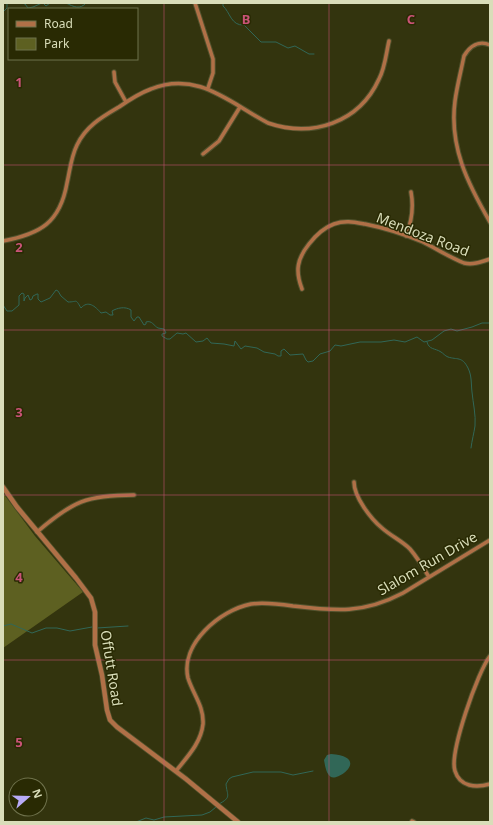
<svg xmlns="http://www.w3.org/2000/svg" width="493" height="825" font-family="'Noto Sans',sans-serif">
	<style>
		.green { fill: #5d6021 }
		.water { fill: #316757 }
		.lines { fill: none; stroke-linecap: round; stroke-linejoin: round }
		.stream { stroke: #316757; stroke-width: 1 }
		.minor-casing { stroke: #51522d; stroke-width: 5.5 }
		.tertiary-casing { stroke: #51522d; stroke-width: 6 }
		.minor { stroke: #b07047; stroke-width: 3.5 }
		.tertiary { stroke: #b07047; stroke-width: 4.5 }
		.grid { fill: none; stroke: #c95377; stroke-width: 1; stroke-opacity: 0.55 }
		.labels { text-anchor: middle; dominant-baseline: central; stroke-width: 3; stroke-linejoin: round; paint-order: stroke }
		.street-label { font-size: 14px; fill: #d9ddb9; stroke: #292a03 }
		.grid-label { font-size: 13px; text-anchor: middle; font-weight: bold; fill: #c95377; stroke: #292a03; stroke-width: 3; stroke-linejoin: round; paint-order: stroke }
	</style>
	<rect width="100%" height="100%" fill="#33340e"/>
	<path class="green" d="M3 493 35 536 83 592 3 648Z"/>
	<path class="water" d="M331 754C370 757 339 781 331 777 326 774 325 765 324 760L327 755Z"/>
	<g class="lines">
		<path class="stream" d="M22 3 25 4 28 8 33 7 42 3
			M43 3 46 6 50 3
			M66 3C74 7 80 10 86 3
			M223 3V6C230 12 231 26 244 25L261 42H276L288 48 295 46 309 54H314
			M3 12 7 8V3
			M3 305 7 311H12L19 305V296L22 293 24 294V301L25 298 28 295 30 300 32 299 33 296 37 294H38V299L41 302 50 298 56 290 58 291 61 296 68 302C78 302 75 298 81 308 88 300 95 306 101 313L106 312 110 315H113L112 311C117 308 125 306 131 310V317L134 321 137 317H139L144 325 146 324V322C152 320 154 326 158 328L164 329 166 333 162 334V336L167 339H170L177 333 183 334 186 333 196 342 203 341 207 338 211 343 224 344 234 346 235 341 241 349 245 346 257 348 264 352 275 354 278 356H281V351L284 349 290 355 303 354 306 360 308 362 313 361 320 354 330 351 335 345 341 346 360 342H381L394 340 405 342 417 337 424 342 432 340 444 331 451 329 457 331 472 327 482 323H490
			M427 342C429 350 435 348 441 352 443 353 445 356 448 357 457 360 462 356 468 368 472 376 471 384 472 392 473 403 476 415 475 426 474 433 472 440 471 448
			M3 626 11 624 32 633 46 628H57L70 631 92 627
			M97 628 128 626
			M219 804C232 797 227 796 226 784L229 779 232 777 253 772H281L293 775 313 771
			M136 822 146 818 154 820 164 817 202 815 210 812 216 807"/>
		<g class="minor-casing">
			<path id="minor" d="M195 3 213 59V73L208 88
				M490 45C479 40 470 46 464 56 461 71 457 86 455 101 449 147 468 184 490 222
				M114 72 115 82 126 102
				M203 154 219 141 240 107
				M406 236C412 221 414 208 411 192
				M3 241C40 234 60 223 67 183 70 170 71 157 77 145 86 126 102 117 119 107 129 100 140 93 151 89 197 70 230 103 268 123 312 138 359 123 379 79 385 68 386 54 389 41
				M302 289C295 271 297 259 309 244 316 235 323 228 334 224 345 220 354 222 365 224 385 228 404 234 423 242 437 249 449 257 464 263 473 265 481 262 490 259
				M354 482C354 497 371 519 382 528 391 536 402 541 410 549 417 557 423 567 429 577
				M37 532C73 501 87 495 134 495
				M490 656C478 671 449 753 455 771 460 787 476 788 490 784
				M176 771C187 757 201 743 203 724 204 706 193 694 188 678 180 644 220 610 251 604 265 602 279 604 293 606 336 611 363 614 403 593L490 540
				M412 821 414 822"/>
		</g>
		<g class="tertiary-casing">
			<path id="tertiary" d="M3 487 17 507 76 578 91 598 95 612V645L102 675 107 710 110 720 117 727 186 779 238 822"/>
		</g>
		<use href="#minor" class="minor"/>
		<use href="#tertiary" class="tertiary"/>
	</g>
	<path class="grid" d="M164 3V822M329 3V822M3 165H490M3 330H490M3 495H490M3 660H490"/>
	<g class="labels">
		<g class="street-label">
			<text transform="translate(423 234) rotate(21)">Mendoza Road</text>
			<text transform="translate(427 563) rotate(-30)">Slalom Run Drive</text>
			<text transform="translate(112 668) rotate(81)">Offutt Road</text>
		</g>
	</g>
	<g class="grid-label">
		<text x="246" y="24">B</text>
		<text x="411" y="24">C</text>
		<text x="19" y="87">1</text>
		<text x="19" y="252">2</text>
		<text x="19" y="417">3</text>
		<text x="19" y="582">4</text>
		<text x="19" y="747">5</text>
	</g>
	<rect width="493" height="825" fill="none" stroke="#d9ddb9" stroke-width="8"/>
	<rect x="8" y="8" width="130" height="52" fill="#292a03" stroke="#6f724c"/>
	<rect x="16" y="21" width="20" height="6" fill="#b07047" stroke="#6f724c"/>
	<text x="44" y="28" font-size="12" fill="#d9ddb9">Road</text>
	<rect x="16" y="38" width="20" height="12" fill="#5d6021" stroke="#6f724c"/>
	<text x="44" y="48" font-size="12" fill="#d9ddb9">Park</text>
	<g transform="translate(28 797) rotate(70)"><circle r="19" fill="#292a03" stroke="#6f724c"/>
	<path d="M0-3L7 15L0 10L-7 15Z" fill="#b8abf7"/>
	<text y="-6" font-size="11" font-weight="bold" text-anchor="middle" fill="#d9ddb9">N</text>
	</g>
</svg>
